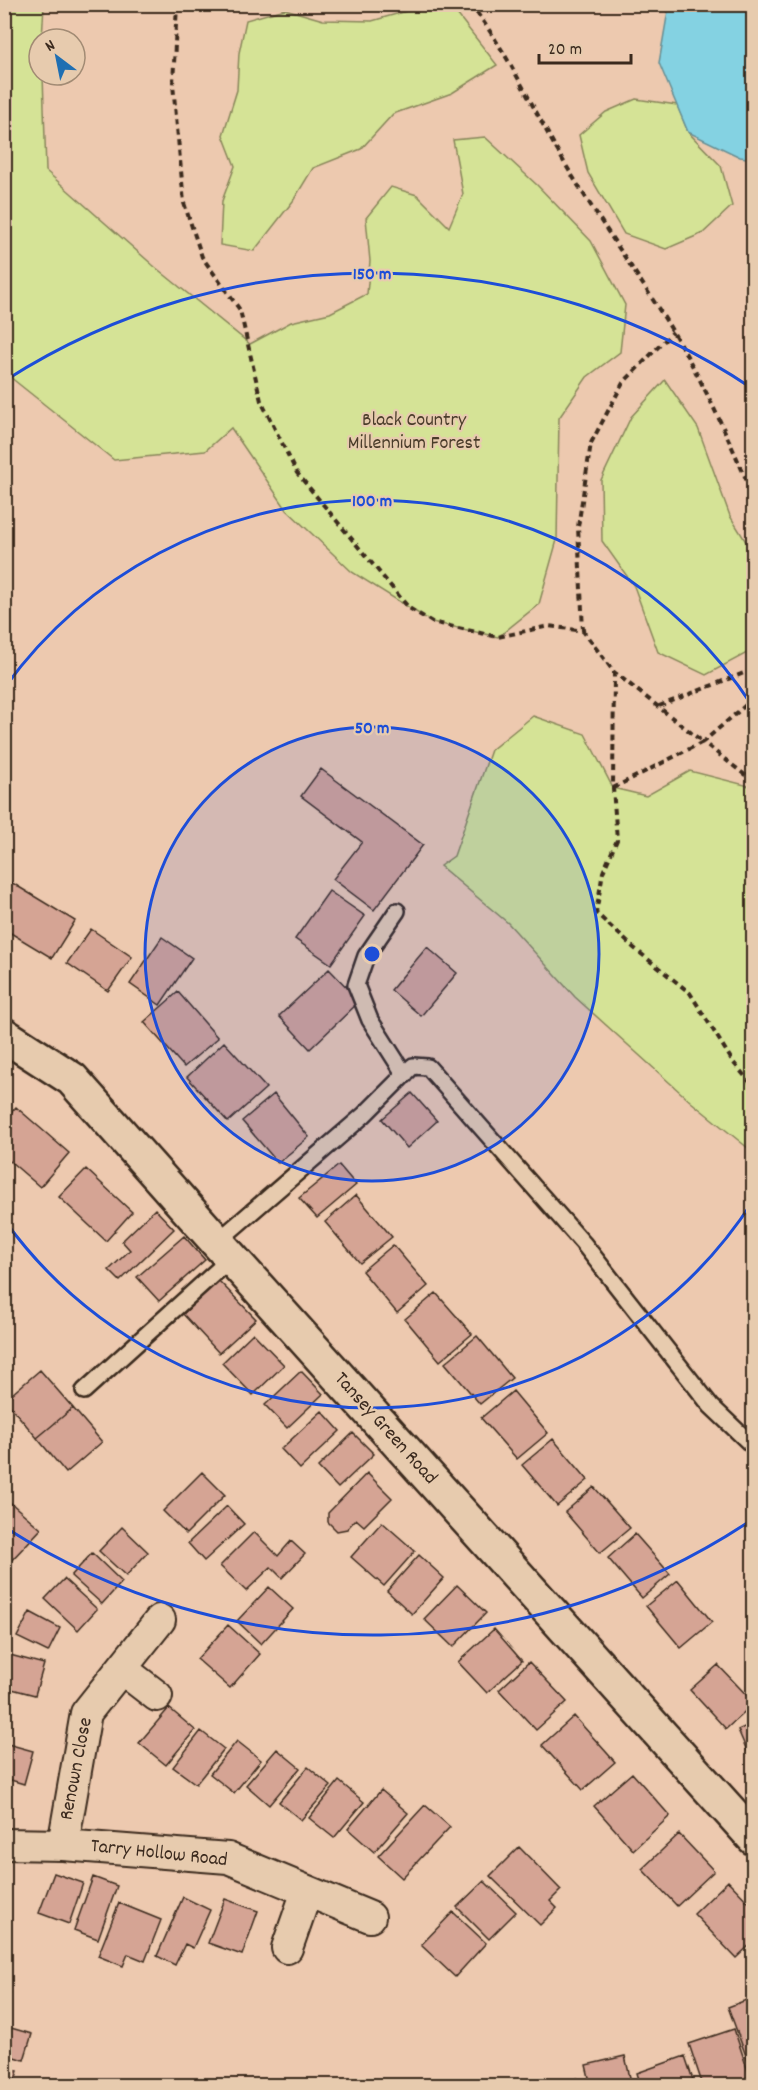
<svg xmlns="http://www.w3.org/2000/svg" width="758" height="2090" font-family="Dekko,sans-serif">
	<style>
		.green { fill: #d5e396; stroke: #88865a; stroke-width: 1.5 }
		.water { fill: #84d2e2; stroke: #678f94; stroke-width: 1.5 }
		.building { fill: #d5a494; stroke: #3b2a1e; stroke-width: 1.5 }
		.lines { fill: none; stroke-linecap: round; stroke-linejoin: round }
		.lane-casing { stroke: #3b2a1e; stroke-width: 20 }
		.street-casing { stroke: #3b2a1e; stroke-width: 34 }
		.secondary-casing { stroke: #3b2a1e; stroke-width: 38 }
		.path { stroke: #3b2a1e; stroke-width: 4; stroke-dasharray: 6 4.5; stroke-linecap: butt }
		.lane { stroke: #e7cbae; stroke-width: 15 }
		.street { stroke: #e7cbae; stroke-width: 30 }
		.secondary { stroke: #e7cbae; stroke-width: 33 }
		.ring { fill: none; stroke: #1d4ed8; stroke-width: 3 }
		.labels { text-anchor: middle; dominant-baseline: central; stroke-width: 4.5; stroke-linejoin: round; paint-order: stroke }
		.park-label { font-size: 20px; fill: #4a3c2a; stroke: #e7cbae }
		.street-label { font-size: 20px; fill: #3b2a1e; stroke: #e7cbae }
		.centre { fill: #1d4ed8; stroke: #e7cbae; stroke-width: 3 }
		.ring-label { font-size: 18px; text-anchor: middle; font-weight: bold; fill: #1d4ed8; stroke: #e7cbae; stroke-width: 4.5; stroke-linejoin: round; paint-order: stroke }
	</style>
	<rect width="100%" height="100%" fill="#edc9af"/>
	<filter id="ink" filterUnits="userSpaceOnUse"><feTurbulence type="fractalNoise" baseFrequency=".0167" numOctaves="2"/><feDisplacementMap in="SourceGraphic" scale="12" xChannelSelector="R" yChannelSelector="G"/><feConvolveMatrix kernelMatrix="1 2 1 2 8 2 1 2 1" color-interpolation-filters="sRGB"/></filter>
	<g filter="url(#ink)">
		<path class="green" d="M4 5H44L42 39H39V75H43L46 171 155 267 250 344 291 322 330 313 367 294 370 261 366 218 391 187 417 195 449 227 463 194 453 140 485 137 537 185 591 241 625 305 620 352 587 377 559 418 557 540 539 604 498 637 432 622 352 572 287 510 231 428 205 451 114 460 5 373Z
			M428 5H450L497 65 452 93 393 114 361 149 313 168 293 201 254 251 220 245 222 201 235 166 223 135 237 90 239 53 246 20 285 9 323 20 372 21Z
			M636 99 677 105 688 132 721 166 732 206 703 233 666 249 624 234 588 173 579 135 606 112Z
			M665 380 698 428 730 516 753 553V647L749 652 706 675 658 652 634 586 602 541 601 480 631 417Z
			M533 716 585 734 613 788 646 796 690 771 753 787V1152L691 1102 575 997 508 923 440 866 454 856 491 750Z"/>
		<path class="water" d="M669 5H753V159L740 157 688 132 659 63Z"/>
		<path class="building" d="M321 769 423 845 374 910 333 879 362 842 301 796Z
			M4 878 75 921 52 958 4 929Z
			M329 891 365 916 331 964 295 939Z
			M91 929 132 957 108 991 67 963Z
			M162 937 192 958 160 1005 130 984Z
			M427 947 457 973 421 1016 391 990Z
			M329 969 360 1001 310 1049 279 1016Z
			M178 992 218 1038 184 1067 144 1022Z
			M224 1042 266 1088 228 1122 187 1077Z
			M412 1093 437 1121 407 1148 382 1119Z
			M274 1094 309 1137 278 1163 242 1121Z
			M16 1107 69 1153 40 1187 4 1156V1120Z
			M339 1165 356 1185 317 1218 299 1198Z
			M86 1169 132 1212 106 1241 59 1197Z
			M356 1195 392 1237 360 1263 325 1222Z
			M155 1209 174 1229 120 1281 109 1270 130 1250 122 1241Z
			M184 1236 205 1260 159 1301 137 1277Z
			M393 1245 428 1286 397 1313 362 1271Z
			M218 1280 256 1319 219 1353 183 1314Z
			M436 1293 472 1334 440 1361 405 1319Z
			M253 1333 284 1365 253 1395 222 1363Z
			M477 1336 512 1378 480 1404 445 1363Z
			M40 1370 73 1408 37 1438 5 1400Z
			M301 1371 323 1394 287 1428 265 1405Z
			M513 1391 548 1433 517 1459 481 1418Z
			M73 1408 102 1442 66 1473 37 1438Z
			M322 1411 340 1431 300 1469 281 1449Z
			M353 1433 374 1454 338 1488 318 1467Z
			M553 1439 588 1480 557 1506 522 1465Z
			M202 1472 225 1495 186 1534 163 1511Z
			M367 1473 392 1498 364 1526 356 1519 347 1529 337 1531 328 1522V1513Z
			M594 1487 630 1528 600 1553 565 1512Z
			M4 1497 41 1529 7 1565 4 1563Z
			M227 1506 244 1524 204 1561 188 1543Z
			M382 1522 415 1551 384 1586 351 1557Z
			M122 1527 148 1552 126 1576 99 1551Z
			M254 1532 278 1556 291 1541 305 1554 282 1578 271 1567 246 1591 220 1566Z
			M635 1534 670 1574 642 1598 608 1558Z
			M92 1553 122 1582 102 1604 71 1576Z
			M419 1555 444 1578 412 1614 387 1591Z
			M64 1579 97 1609 78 1630 45 1599Z
			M678 1580 712 1622 681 1648 646 1606Z
			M457 1585 486 1613 453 1647 424 1619Z
			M269 1587 293 1609 261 1644 237 1621Z
			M30 1612 60 1628 48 1652 17 1637Z
			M228 1625 260 1654 230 1688 197 1659Z
			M494 1629 522 1661 487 1693 458 1662Z
			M10 1655 44 1664 35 1695 4 1687V1674Z
			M529 1662 567 1702 536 1730 499 1690Z
			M718 1665 754 1703 726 1729 690 1690Z
			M169 1708 195 1730 166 1765 139 1743Z
			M574 1716 615 1762 583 1790 542 1745Z
			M754 1723V1761L752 1762 738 1730Z
			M201 1731 224 1749 196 1784 173 1767Z
			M237 1741 261 1760 234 1793 210 1774Z
			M4 1743 33 1751 24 1784 4 1778Z
			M277 1749 300 1768 269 1805 246 1785Z
			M308 1767 331 1786 301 1820 279 1802Z
			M632 1773 670 1816 633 1850 594 1806Z
			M339 1781 364 1802 334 1838 309 1818Z
			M381 1790 408 1813 374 1852 348 1829Z
			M425 1805 450 1827 402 1878 378 1856Z
			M679 1834 714 1871 677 1906 642 1869Z
			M519 1847 561 1890 550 1901 557 1908 540 1925 490 1876Z
			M54 1873 83 1883 69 1924 39 1913Z
			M93 1877 117 1886 98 1939 74 1930Z
			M484 1881 516 1912 489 1939 457 1907Z
			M728 1881 754 1908V1941L736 1958 694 1914Z
			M183 1897 210 1910 193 1948 185 1944 175 1965 157 1956Z
			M225 1899 258 1911 242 1955 208 1943Z
			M119 1903 161 1920 145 1961 128 1954 123 1966 98 1956Z
			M453 1912 486 1943 455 1977 421 1945Z
			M4 1991 10 1993 4 2011Z
			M754 1997V2072H752L728 2007Z
			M4 2026 32 2034 24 2060 4 2054Z
			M734 2029 750 2077 725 2086H703L689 2044Z
			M625 2056 632 2086H591L586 2065Z
			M685 2056 695 2086H641L637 2073Z
			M4 2066 18 2071 13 2086H4Z
			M577 2078 580 2086H558Z"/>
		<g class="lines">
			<g class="lane-casing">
				<path id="lane" d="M397 911 366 956 356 985 370 1020 405 1075
					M217 1242 364 1115 413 1066 428 1067 583 1243 711 1406 754 1447
					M84 1391 231 1258"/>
			</g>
			<g class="street-casing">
				<path id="street" d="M122 1669 157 1696
					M4 1844 63 1845 228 1858 370 1917
					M63 1845 86 1713 160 1620
					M287 1948 307 1891"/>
			</g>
			<g class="secondary-casing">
				<path id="secondary" d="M4 1035 72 1079 217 1242 754 1838"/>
			</g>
			<path class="path" d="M177 4 173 84 184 203 202 257 240 310 261 401 297 473 409 608 432 622 498 637 549 626 583 631 614 672 613 788 617 840 603 872 596 913 634 948 690 993 733 1062 754 1087
				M470 4C511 55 536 117 570 172 606 232 648 288 683 349 710 396 732 447 754 497
				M583 631 578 527 591 443 623 383 673 332
				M754 698 703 742 754 782
				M659 706 754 669
				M613 788 703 742 614 672"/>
			<use href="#lane" class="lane"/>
			<use href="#street" class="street"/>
			<use href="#secondary" class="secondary"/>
		</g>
	</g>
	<circle cx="372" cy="954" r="227" fill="#1d4ed8" fill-opacity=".12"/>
	<g class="ring">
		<circle cx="372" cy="954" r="227"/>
		<path d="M753 1201A454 454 0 0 1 5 1221M5 687A454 454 0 0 1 753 707"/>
		<path d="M753 1519A681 681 0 0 1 6 1528M6 380A681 681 0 0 1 753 389"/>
	</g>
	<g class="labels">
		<g class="park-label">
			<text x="414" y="421">Black Country<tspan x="414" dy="23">Millennium Forest</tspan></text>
		</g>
		<g class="street-label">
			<text transform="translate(385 1429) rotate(48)">Tansey Green Road</text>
			<text transform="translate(77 1769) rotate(-79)">Renown Close</text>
			<text transform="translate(159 1854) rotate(6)">Tarry Hollow Road</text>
		</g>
	</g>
	<circle cx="372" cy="954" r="9" class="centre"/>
	<g class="ring-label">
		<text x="372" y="279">150 m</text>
		<text x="372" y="506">100 m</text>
		<text x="372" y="733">50 m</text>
	</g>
	<rect width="758" height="2090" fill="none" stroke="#e7cbae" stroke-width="24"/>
	<rect x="12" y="12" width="734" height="2066" fill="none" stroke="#3b2a1e" stroke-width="2" filter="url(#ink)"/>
	<g transform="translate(57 57) rotate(328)"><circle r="28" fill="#e7cbae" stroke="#a28b74" stroke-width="1.5"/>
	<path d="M0-4.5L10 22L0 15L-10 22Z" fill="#1f6fb2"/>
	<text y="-9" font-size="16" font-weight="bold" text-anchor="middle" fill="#3b2a1e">N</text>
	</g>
	<path d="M539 54v9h92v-9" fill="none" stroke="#3b2a1e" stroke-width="3"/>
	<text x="548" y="54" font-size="18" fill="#3b2a1e" stroke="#e7cbae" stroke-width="4.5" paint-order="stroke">20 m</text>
</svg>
